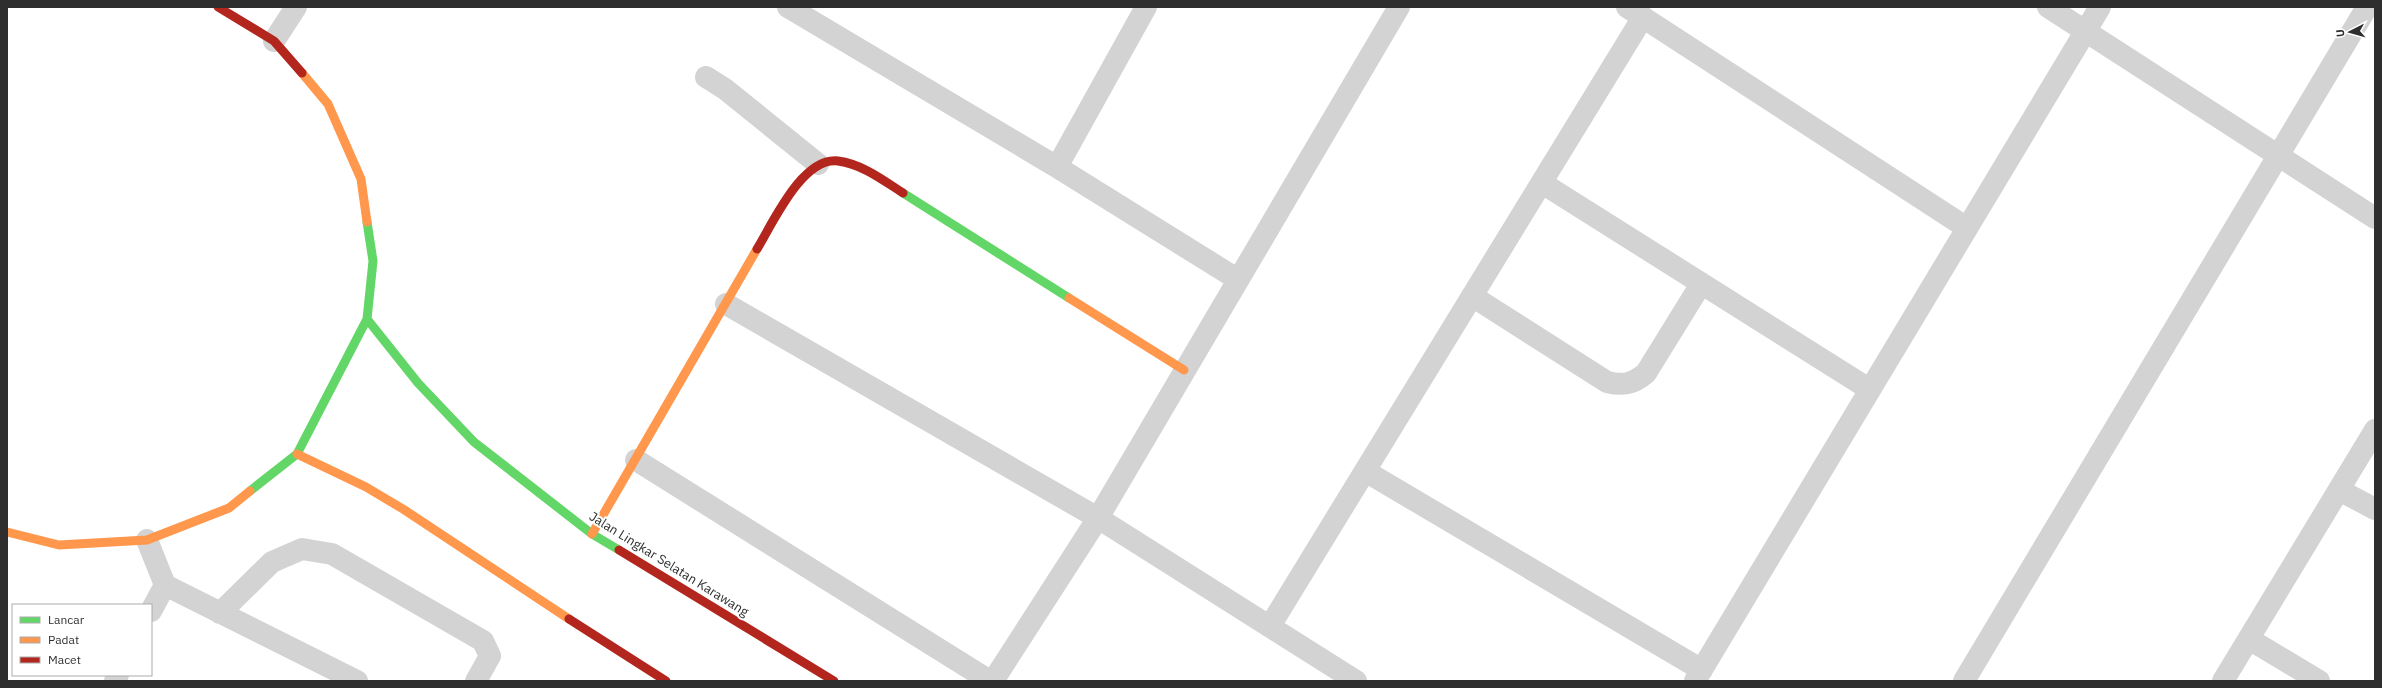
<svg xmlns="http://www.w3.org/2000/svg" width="2382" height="688" font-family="'IBM Plex Sans',sans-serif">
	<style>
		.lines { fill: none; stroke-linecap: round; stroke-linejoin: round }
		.lane { stroke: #d3d3d3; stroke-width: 22 }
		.street { stroke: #d3d3d3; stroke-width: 22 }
		.fast { stroke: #63d668; stroke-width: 9 }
		.slow { stroke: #ff974d; stroke-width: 9 }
		.jam { stroke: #b3261e; stroke-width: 9 }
		.labels { text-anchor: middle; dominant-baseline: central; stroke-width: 4; stroke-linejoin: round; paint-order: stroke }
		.street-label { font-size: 13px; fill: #2e2e2e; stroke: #fff }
	</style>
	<rect width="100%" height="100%" fill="#fff"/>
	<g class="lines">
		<path class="lane" d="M147 540 165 585 151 611
			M165 585 357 681
			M220 613 272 562 302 549 332 554 483 641 490 656 476 681
			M115 681 118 675"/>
		<path class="street" d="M788 7 1057 167 1237 279
			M1627 7 1967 228
			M2048 7 2375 218
			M274 41 296 7
			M706 77 725 89 818 164
			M1057 167 1146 7
			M1542 183 1869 389
			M1472 296 1607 382C1623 386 1633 384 1646 373L1701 284
			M726 304 1098 518 1356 681
			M636 460 990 681
			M1365 471 1702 670
			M2339 490 2375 509
			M1270 626 1643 17
			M2249 639 2319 681
			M993 681 1098 518 1399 7
			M1695 681 2100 7
			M1964 681 2367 7
			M2223 681 2375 430"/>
		<path class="fast" d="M903 193 1069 298
			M367 319 418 383 474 442 592 534 619 550
			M250 491 297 454 367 319 373 261 367 222"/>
		<path class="slow" d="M302 73 328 104 361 179 367 222
			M1069 298 1184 370
			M297 454 366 487 403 509 569 619
			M7 532 59 545 147 540 229 508 250 491
			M592 534 757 249"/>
		<path class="jam" d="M218 7 274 41 302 73
			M757 249C773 223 802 157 838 161 862 164 883 180 903 193
			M619 550 834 681
			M569 619 666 681"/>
	</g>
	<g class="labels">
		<g class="street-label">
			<text transform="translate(669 564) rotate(32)">Jalan Lingkar Selatan Karawang</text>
		</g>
	</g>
	<rect width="2382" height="688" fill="none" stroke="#2e2e2e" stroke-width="16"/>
	<rect x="12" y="604" width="140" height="72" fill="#ffffff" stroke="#ababab"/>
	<rect x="20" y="617" width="20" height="6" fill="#63d668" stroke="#ababab"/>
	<text x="48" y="624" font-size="12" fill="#2e2e2e">Lancar</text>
	<rect x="20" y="637" width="20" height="6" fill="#ff974d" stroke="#ababab"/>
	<text x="48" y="644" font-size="12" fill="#2e2e2e">Padat</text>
	<rect x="20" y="657" width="20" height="6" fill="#b3261e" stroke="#ababab"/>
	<text x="48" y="664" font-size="12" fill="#2e2e2e">Macet</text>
	<g transform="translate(2350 32) rotate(264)" stroke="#ffffff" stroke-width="3" paint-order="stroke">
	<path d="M0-3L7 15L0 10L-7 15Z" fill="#2e2e2e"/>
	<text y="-6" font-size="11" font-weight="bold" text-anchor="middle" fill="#2e2e2e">U</text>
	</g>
</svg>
